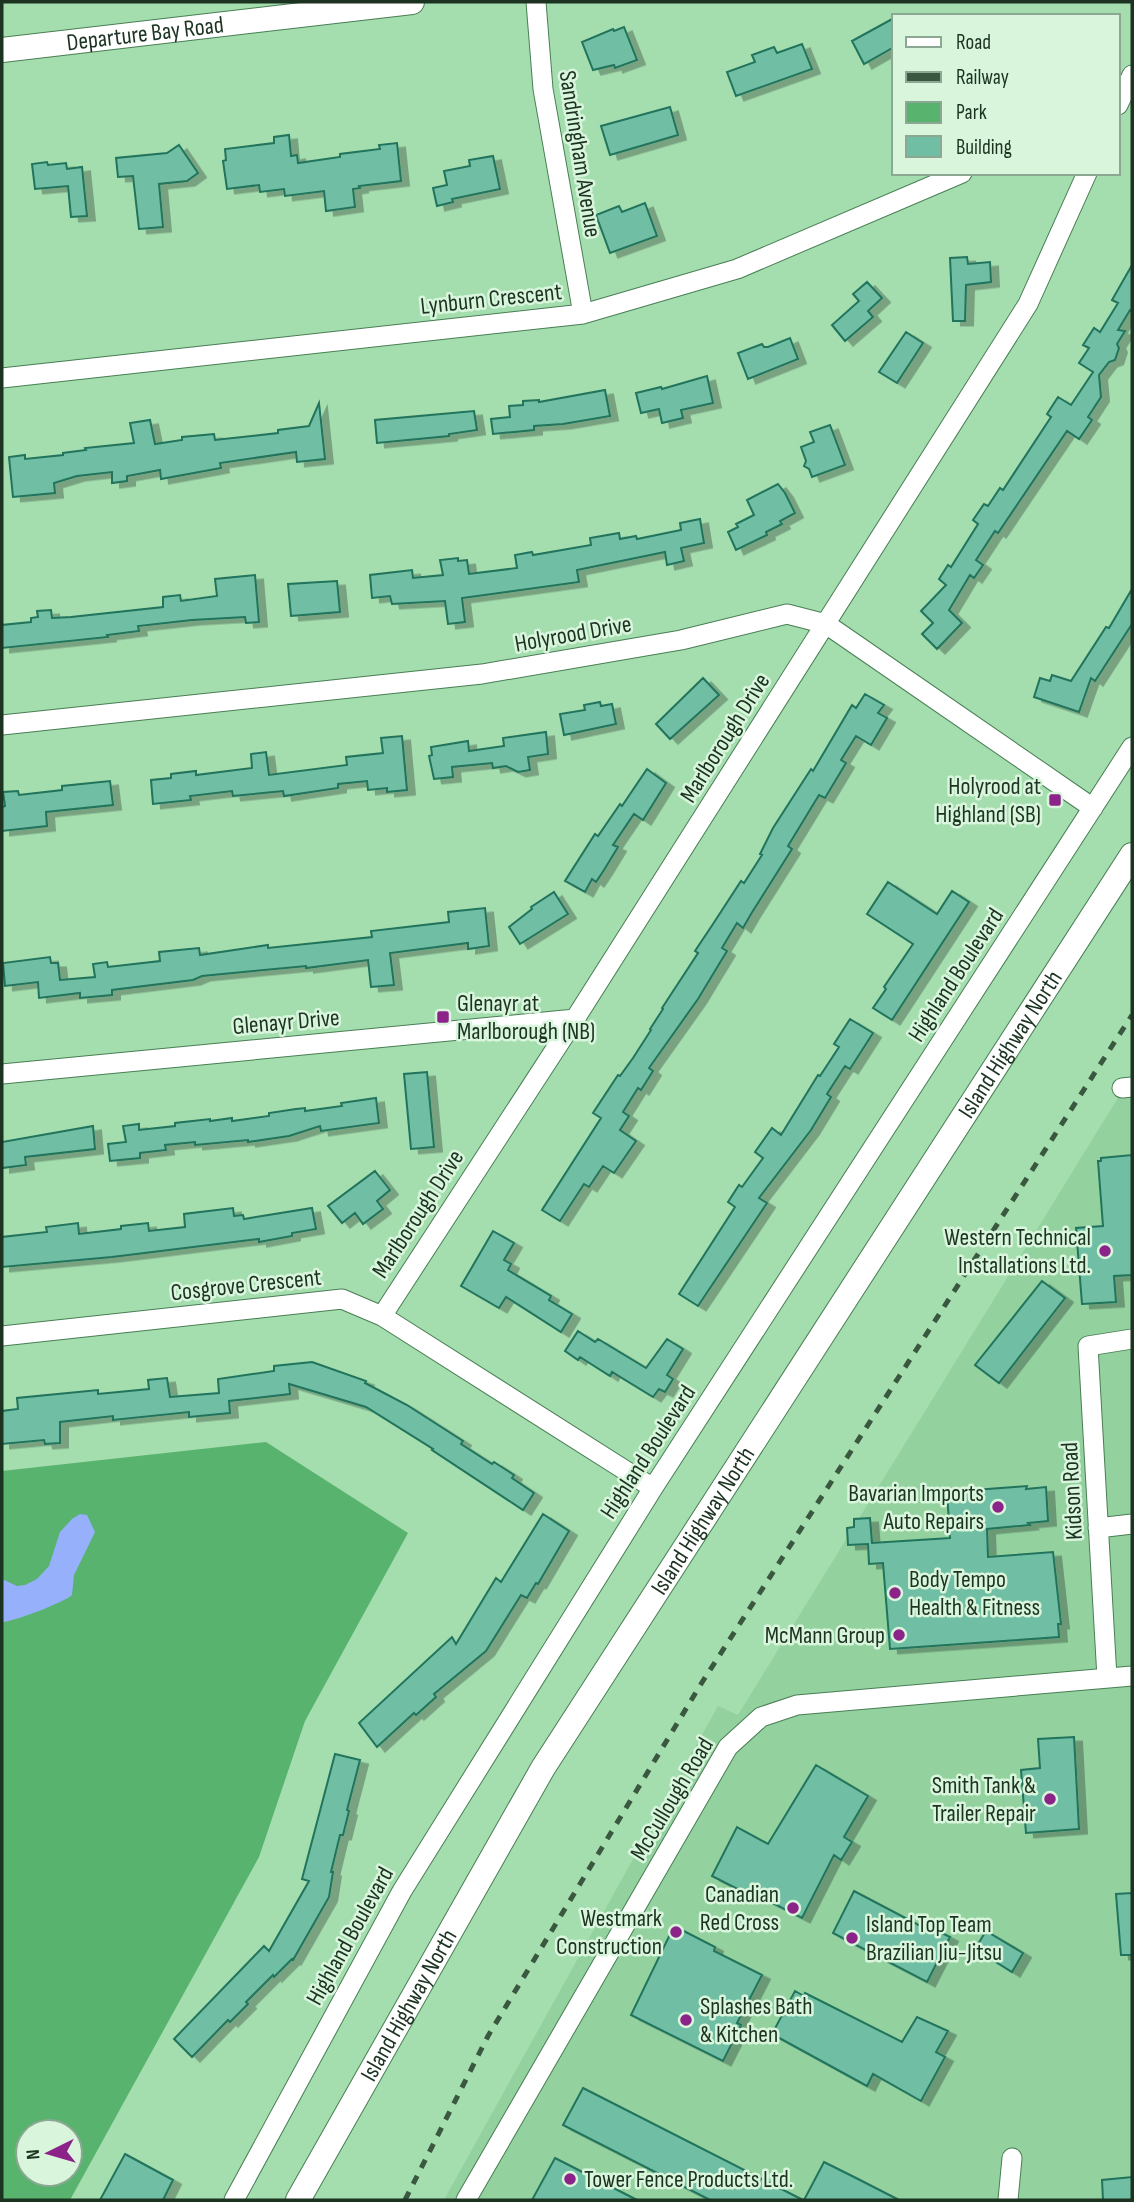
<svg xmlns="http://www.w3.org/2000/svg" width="1134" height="2202" font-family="'Sofia Sans Condensed',sans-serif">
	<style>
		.built { fill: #93d19f }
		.green { fill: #58b36e; fill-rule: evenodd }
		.water { fill: #96b0fc }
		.building { fill: #70bea3; stroke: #21745c; stroke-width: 2; filter: url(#shadow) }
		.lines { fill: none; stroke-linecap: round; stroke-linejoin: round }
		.minor-casing { stroke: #487e54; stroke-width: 21 }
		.major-casing { stroke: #487e54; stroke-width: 26 }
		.minor { stroke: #fff; stroke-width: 19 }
		.major { stroke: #fff; stroke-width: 24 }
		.rail { stroke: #39583f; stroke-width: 5; stroke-dasharray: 9 9; stroke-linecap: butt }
		.poi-dot { fill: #8c2388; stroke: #d9f6dd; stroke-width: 2.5 }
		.labels { text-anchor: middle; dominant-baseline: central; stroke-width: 5; stroke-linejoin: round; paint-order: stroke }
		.street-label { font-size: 24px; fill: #1c3321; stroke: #d9f6dd }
		.poi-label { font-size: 24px; fill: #1c3321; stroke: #d9f6dd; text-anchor: end }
	</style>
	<defs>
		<filter id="shadow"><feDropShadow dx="8" dy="4.5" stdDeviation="0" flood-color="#0004"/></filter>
	</defs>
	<rect width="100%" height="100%" fill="#a4ddae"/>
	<path class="built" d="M1132 1075V2200H444L718 1706 738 1715Z"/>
	<path class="green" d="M266 1442 408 1533 305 1721 259 1857 70 2200H2V1471ZM28 2132H70V2174H28Z"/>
	<path class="water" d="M80 1514 87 1515 95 1532 74 1575 72 1595C65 1602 13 1622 2 1622V1579L17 1586 25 1585 37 1579 49 1566 60 1532 72 1519Z"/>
	<path class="building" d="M894 18V47L864 64 852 41Z
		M624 27 637 60 615 68 614 65 593 70 582 42 613 29 614 31Z
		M802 44 812 69 736 96 727 72 755 62 752 55 774 47 777 53Z
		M670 107 678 135 610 155 601 126Z
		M289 135 291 156 297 155 298 163 340 157V154L380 149 379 145 397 143 401 181 359 186 360 188 353 189 355 207 326 211 324 191 285 196 284 189 260 192 259 185 227 189 223 161 226 160 225 149 274 143V137Z
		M179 145 198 173 187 181 159 184 163 227 139 229 133 176 118 177 116 158 167 153Z
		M493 156 500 189 452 199 453 202 437 206 433 188 447 185 444 171 470 166 469 160Z
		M47 162 48 165 66 163 67 169 82 167 87 216 71 217 68 186 35 189 32 164Z
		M645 203 657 236 610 253 596 215 619 206 622 212Z
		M967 257 968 264 990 262 991 282 966 285 965 321H953L950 258Z
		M1132 265V312L1130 310 1118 330 1125 331 1117 344 1119 348 1115 360 1109 362 1099 375 1101 397 1088 417 1092 420 1079 439 1067 431 998 533 995 531 976 560 983 565 974 578 970 575 949 610 962 623 937 649 922 634 933 623 921 611 946 585 939 579 948 565 951 567 978 524 973 520 984 504 988 506 1000 488 1003 490 1051 417 1047 414 1058 397 1071 405 1093 372 1079 363 1089 348 1083 345 1094 328 1100 332 1118 303 1112 300Z
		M867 282 882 298 868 311 873 317 845 341 832 325 859 301 853 294Z
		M906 332 923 343 897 383 879 372Z
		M790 338 798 359 748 379 738 353 762 344 764 347H768Z
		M707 376 713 403 681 410 683 418 662 423 659 409 641 413 636 393 661 387 662 389Z
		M605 390 610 416 563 424 534 426V430L493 434 491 419 510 417 509 406 523 405V401L539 400V402Z
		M319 403 325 459 297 462 296 452 220 463 221 468 161 479 160 470 127 476V481L112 483V472L77 476 54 483 55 493 13 497 9 457 25 455V459L63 455V453L86 450 85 448 134 443 130 423 150 420 155 444 182 440V437L214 434 215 440 278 433V430L309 426Z
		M474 411 477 430 449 434V436L377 443 375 420Z
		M830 425 845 465 812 477 809 469 804 466 806 461 801 447 814 442 810 432Z
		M778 484 785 493 795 513 780 521 782 524 766 532 767 535 736 550 728 532 738 527 736 524 754 515 747 500Z
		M700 519 704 543 681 548 684 561 667 565 665 552 577 570 579 582 462 598 465 622 448 624 445 601 392 604 390 596 372 598 370 575 412 570 413 578 443 575 440 560 458 558V561L467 560 469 574 517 568 515 555 532 552 533 555 591 545 590 538 619 533 620 539 636 536 637 539 681 530 680 523Z
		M255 575 259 622 246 623 245 617 192 620 138 626 139 631 107 635 108 637 2 648V625L31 622V618L38 617 37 611 51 610 52 618 71 617 163 607V597L180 595 181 601 217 596 215 579Z
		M337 581 340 612 291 616 288 584Z
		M1132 589V624L1095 681 1091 678 1079 712 1034 697 1040 678 1050 681 1052 675 1071 681 1106 627 1109 628Z
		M703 678 719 695 670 739 656 724Z
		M865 694 884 705 878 713 887 718 871 745 856 736 841 760 846 763 825 798 819 795 788 846 792 849 751 914 743 928 737 923 722 948 727 951 698 999 649 1068 653 1071 641 1090 638 1088 623 1112 629 1116 620 1130 636 1141 614 1173 603 1166 589 1187 584 1184 560 1221 542 1210 601 1118 593 1113 618 1075 620 1076 633 1058 651 1030 650 1029 663 1009 662 1008 698 953 695 951 713 924 741 881 744 883 762 855 760 854 773 828 811 769 813 771 852 705 856 708Z
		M600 702 601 706 612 704 616 724 564 735 560 714 585 710 584 705Z
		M546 732 548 754 528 757 530 770 518 772 506 766 493 768 492 763 452 767 453 777 434 779 429 756 432 755 431 747 468 741 469 751 504 746 503 738Z
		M402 736 407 790 387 792V788L368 790 367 781 338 784V788L284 796 283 791 233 796 232 791 190 796 191 800 153 804 151 780 171 778V774L196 771V775L252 768 251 754 266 752 269 775 347 765 346 757 383 753 381 738Z
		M647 769 666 783 643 820 634 814 613 845 618 847 604 870 596 882 592 879 585 892 565 881 595 834 598 836 620 804 622 806Z
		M110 781 113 805 46 812 47 826 2 831V807L5 806 3 792 18 791 19 795 62 790V786Z
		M888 882 937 914 952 891 969 902 892 1020 873 1008 886 989 884 987 913 944 867 914Z
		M554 892 568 914 520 944 509 927 532 909 531 907Z
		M485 908 489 946 468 949V943L390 953 394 985 371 987 368 960 306 968V966L202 976 193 980 112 990V995L80 998V993L39 998 38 982 5 986 3 963 50 957 51 963H58L60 980 95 977 93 964 107 962 108 967 160 961 159 952 199 948 200 955 268 945V948L372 937 371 931 449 922 448 912Z
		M850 1019 873 1033 850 1069 845 1066 827 1094 831 1097 811 1130 759 1198 767 1203 698 1306 679 1294 735 1207 728 1202 739 1185 742 1187 763 1158 755 1152 772 1128 781 1135 818 1075 820 1076 839 1047 834 1044Z
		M427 1072 434 1147 411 1149 404 1074Z
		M376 1098 379 1123 321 1131 320 1126 289 1136 248 1142V1140L195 1145V1142L165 1145 166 1150 140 1153V1158L110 1161 108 1144 126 1142 123 1126 139 1124V1130L175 1126V1123L210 1119V1121L232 1118V1121L269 1116V1113L296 1109 305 1108V1111L342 1106 341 1103Z
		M93 1126 95 1149 25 1157 26 1165 2 1168V1142Z
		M1132 1155V1275L1114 1276 1116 1302 1082 1304 1076 1228 1103 1226 1098 1161H1101V1158Z
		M375 1171 390 1190 377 1201 383 1209 363 1224 355 1213 342 1223 328 1206Z
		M233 1208 234 1216 243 1215 244 1219 312 1208 316 1229 292 1233V1236L259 1242V1239L112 1257 2 1267V1237L47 1232 46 1227 78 1223 79 1234 121 1229V1226L148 1223 149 1231 185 1227 184 1214Z
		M493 1231 514 1243 504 1260 511 1264 508 1270 551 1296 549 1300 572 1314 561 1332 506 1297 499 1308 461 1286Z
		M1042 1281 1065 1298 999 1383 975 1365Z
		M578 1331 595 1342 598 1339 646 1368 667 1339 683 1349 667 1375 673 1379 665 1392 659 1389 653 1397 612 1372 610 1376 580 1357 578 1360 565 1351Z
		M312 1362 366 1381 365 1383 407 1405 463 1441 461 1444 492 1464 494 1462 514 1475 512 1478 534 1493 523 1510 432 1450 433 1449 366 1407 289 1384 290 1394 229 1401 230 1413 189 1417V1412L113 1420V1416L60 1422V1443L45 1444 44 1440 2 1444V1411L18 1409 17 1398 98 1390V1394L149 1389 148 1380 167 1378 170 1397 219 1393 218 1379 274 1371V1366Z
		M1027 1486 1026 1489 1046 1487 1048 1521 1028 1523 1030 1525 987 1529 988 1557 1053 1552 1061 1624H1058L1059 1637 890 1649 883 1563 869 1564 868 1544 848 1545 847 1528 854 1527V1519L870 1518 872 1543 950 1538 947 1492Z
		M543 1514 569 1531 538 1584 536 1583 527 1598 521 1595 486 1651 434 1694 436 1697 416 1715 414 1713 377 1747 359 1723 452 1637 456 1644 496 1578 501 1582Z
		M1074 1737 1079 1829 1026 1833 1021 1770 1040 1768 1038 1739Z
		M335 1754 360 1760 347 1810 349 1811 343 1835H340L331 1872H333L329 1897 293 1960 292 1959 274 1977 273 1975 246 2002 248 2004 230 2022 228 2020 192 2057 174 2039 264 1946 269 1951 309 1881 302 1879Z
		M816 1765 868 1796 844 1837 852 1842 841 1860 834 1855 802 1918 755 1894 753 1897 712 1876 737 1827 768 1844Z
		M854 1891 928 1930 930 1927 950 1937 927 1982 833 1933Z
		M1132 1893V1955H1121L1116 1894Z
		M674 1926 715 1947 714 1951 762 1975 737 2023 741 2025 723 2061 631 2015Z
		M986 1931 1023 1953 1012 1972 975 1949Z
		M795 1991 804 1996 805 1993 902 2042 917 2017 948 2031 936 2052 945 2057 921 2101 873 2074 867 2086 772 2034Z
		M583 2088 803 2200H710L563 2125Z
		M125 2154 173 2180 163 2200H100Z
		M555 2158 637 2200H532Z
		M824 2162 856 2178 899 2200H804Z
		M1132 2177V2200H1103L1102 2180Z"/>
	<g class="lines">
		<g class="minor-casing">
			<path id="minor" d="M536 2 543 89 583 314
				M1118 105 1132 75
				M2 378 583 314 737 269 962 173
				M2 725 482 674 681 640 787 614 826 624 1093 808
				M2 1074 575 1019
				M1122 1088 1132 1087
				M382 1316 575 1019 1028 304 1087 173
				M2 1336 342 1299 382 1316 653 1488
				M1098 1528 1132 1524
				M1107 1678 1088 1346 1132 1339
				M234 2200 402 1891 653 1488 1132 747
				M466 2200 728 1747 761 1717 797 1705 1132 1676
				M1008 2200 1012 2158"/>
		</g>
		<g class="major-casing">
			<g id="major">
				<path id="s1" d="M2 50 412 2"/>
				<path id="s2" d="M298 2200 543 1768 1132 855"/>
			</g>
		</g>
		<use href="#minor" class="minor"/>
		<use href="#major" class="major"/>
		<path class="rail" d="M405 2200 488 2036 701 1684 1132 1015"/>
	</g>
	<g class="poi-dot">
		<rect x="1048" y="793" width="14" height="14" rx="3.5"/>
		<rect x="436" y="1010" width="14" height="14" rx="3.5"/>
		<circle cx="1105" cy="1251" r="7"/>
		<circle cx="998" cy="1507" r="7"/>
		<circle cx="895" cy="1593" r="7"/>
		<circle cx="899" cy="1635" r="7"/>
		<circle cx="1050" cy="1799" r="7"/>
		<circle cx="793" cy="1908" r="7"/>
		<circle cx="676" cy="1932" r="7"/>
		<circle cx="852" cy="1938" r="7"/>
		<circle cx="686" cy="2020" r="7"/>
		<circle cx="570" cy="2179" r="7"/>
	</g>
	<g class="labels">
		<g class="street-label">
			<text stroke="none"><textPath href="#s1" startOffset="144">Departure Bay Road</textPath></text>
			<text transform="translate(580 154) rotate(81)">Sandringham Avenue</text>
			<text transform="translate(491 299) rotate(-6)">Lynburn Crescent</text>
			<text transform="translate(573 634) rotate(-10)">Holyrood Drive</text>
			<text transform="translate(725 738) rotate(-58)">Marlborough Drive</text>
			<text transform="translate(956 975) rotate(-57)">Highland Boulevard</text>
			<text transform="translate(286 1022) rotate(-5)">Glenayr Drive</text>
			<text stroke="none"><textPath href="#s2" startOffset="1358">Island Highway North</textPath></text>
			<text transform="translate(418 1214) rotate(-57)">Marlborough Drive</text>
			<text transform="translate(246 1285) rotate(-6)">Cosgrove Crescent</text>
			<text transform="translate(648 1452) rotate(-57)">Highland Boulevard</text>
			<text transform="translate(1072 1491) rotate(-93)">Kidson Road</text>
			<text stroke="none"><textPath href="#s2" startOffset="791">Island Highway North</textPath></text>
			<text transform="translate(672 1799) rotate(-59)">McCullough Road</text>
			<text transform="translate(350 1936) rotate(-61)">Highland Boulevard</text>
			<text stroke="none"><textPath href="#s2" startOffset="224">Island Highway North</textPath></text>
		</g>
		<g class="poi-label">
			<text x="1041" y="786">Holyrood at<tspan x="1041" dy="28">Highland (SB)</tspan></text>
			<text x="457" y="1003" text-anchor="start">Glenayr at<tspan x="457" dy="28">Marlborough (NB)</tspan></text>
			<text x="1091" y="1237">Western Technical<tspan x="1091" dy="28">Installations Ltd.</tspan></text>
			<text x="984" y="1493">Bavarian Imports<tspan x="984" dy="28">Auto Repairs</tspan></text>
			<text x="909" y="1579" text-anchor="start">Body Tempo<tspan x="909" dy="28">Health &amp; Fitness</tspan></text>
			<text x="885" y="1635">McMann Group</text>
			<text x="1036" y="1785">Smith Tank &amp;<tspan x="1036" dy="28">Trailer Repair</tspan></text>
			<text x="779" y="1894">Canadian<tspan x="779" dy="28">Red Cross</tspan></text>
			<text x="662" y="1918">Westmark<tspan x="662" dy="28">Construction</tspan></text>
			<text x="866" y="1924" text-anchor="start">Island Top Team<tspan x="866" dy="28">Brazilian Jiu-Jitsu</tspan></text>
			<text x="700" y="2006" text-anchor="start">Splashes Bath<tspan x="700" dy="28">&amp; Kitchen</tspan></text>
			<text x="584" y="2179" text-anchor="start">Tower Fence Products Ltd.</text>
		</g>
	</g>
	<rect width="1134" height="2202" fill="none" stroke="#1c3321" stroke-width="7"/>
	<rect x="892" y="14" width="228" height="161" fill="#d9f6dd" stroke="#8da892" stroke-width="2"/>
	<rect x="906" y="37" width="35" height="10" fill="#ffffff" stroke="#8da892" stroke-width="2"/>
	<text x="956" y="49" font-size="21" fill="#1c3321">Road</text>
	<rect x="906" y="72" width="35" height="10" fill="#39583f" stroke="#8da892" stroke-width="2"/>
	<text x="956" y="84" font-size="21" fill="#1c3321">Railway</text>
	<rect x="906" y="102" width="35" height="21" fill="#58b36e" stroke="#8da892" stroke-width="2"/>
	<text x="956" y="119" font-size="21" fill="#1c3321">Park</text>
	<rect x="906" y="136" width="35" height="21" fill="#70bea3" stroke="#8da892" stroke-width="2"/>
	<text x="956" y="154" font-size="21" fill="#1c3321">Building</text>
	<g transform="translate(49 2153) rotate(265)"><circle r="33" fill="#d9f6dd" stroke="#8da892" stroke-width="2"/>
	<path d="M0-5L12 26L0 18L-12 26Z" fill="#8c2388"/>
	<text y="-10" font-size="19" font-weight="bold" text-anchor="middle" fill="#1c3321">N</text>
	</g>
</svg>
